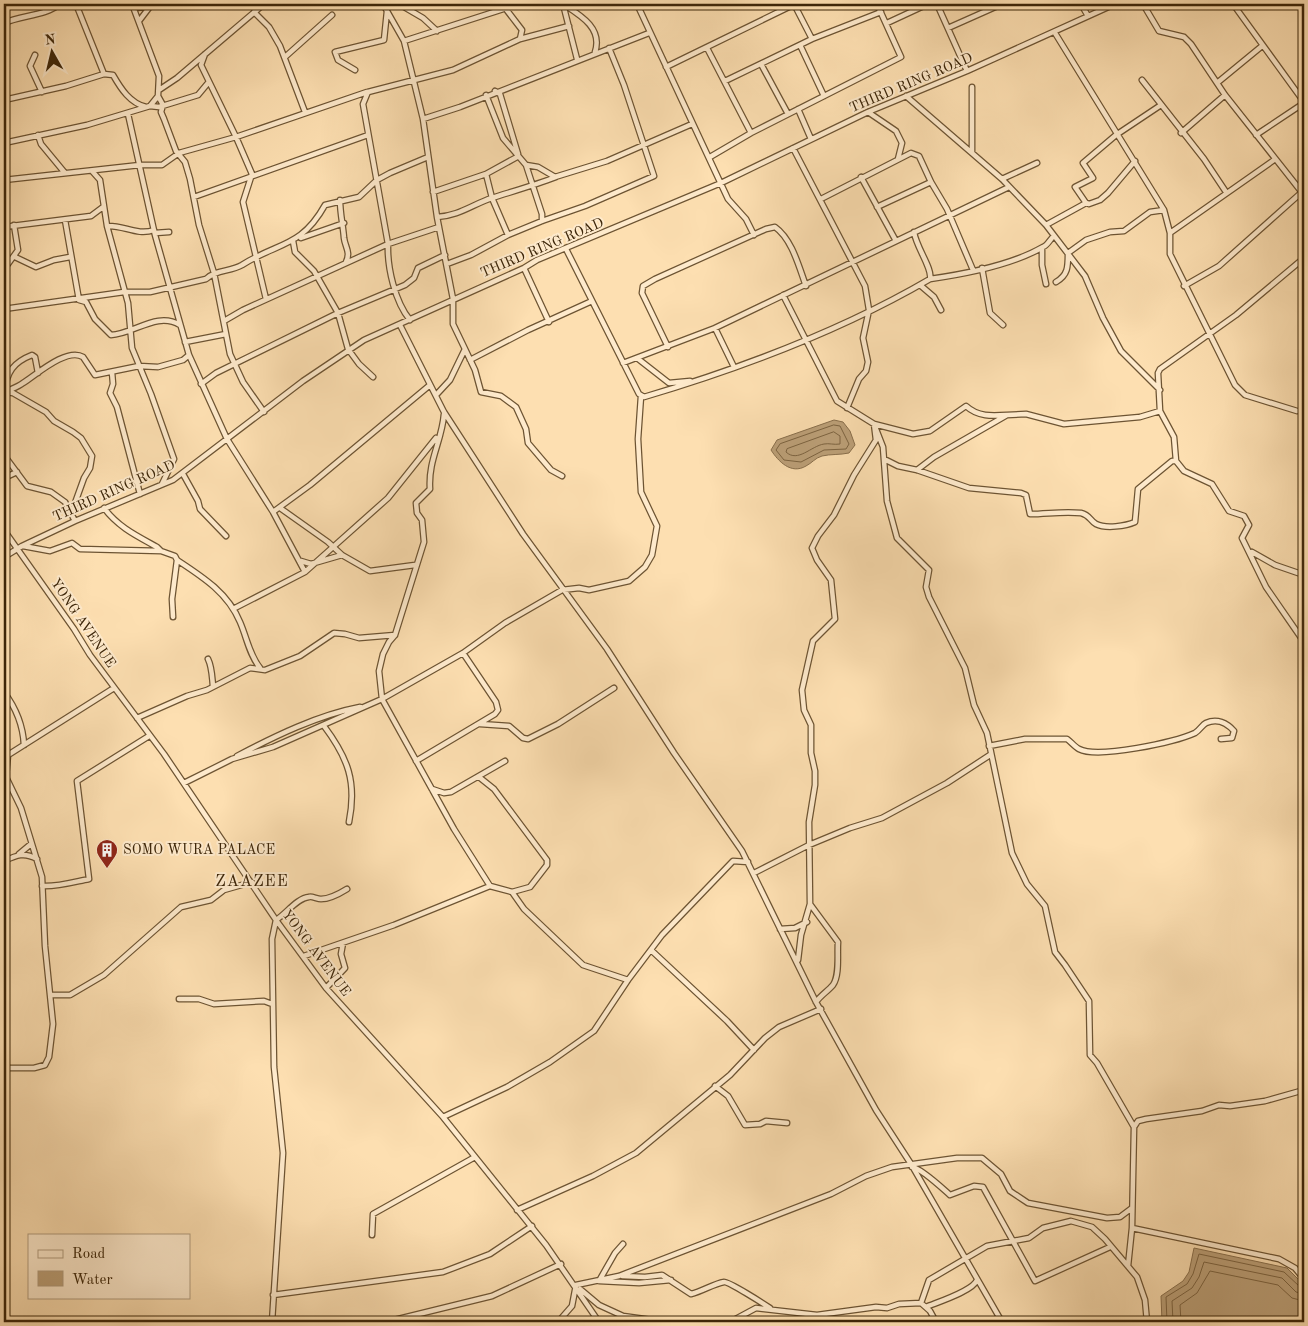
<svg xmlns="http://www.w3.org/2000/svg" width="1308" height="1326" font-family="'Old Standard TT',serif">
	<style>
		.water { fill: #bca078; stroke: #896f4c }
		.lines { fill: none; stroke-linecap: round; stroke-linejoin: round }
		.shore { stroke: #7c6340; stroke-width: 1 }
		.minor-casing { stroke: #6d5433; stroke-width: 7 }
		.minor { stroke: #feeacc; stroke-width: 4.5 }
		.labels { text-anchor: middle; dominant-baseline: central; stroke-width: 4; stroke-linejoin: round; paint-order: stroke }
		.street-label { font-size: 14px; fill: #3d2609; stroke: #feeacc }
		.poi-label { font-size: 14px; fill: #3d2609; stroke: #feeacc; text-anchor: start }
		.quarter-label { font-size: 16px; letter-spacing: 1px; fill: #3d2609; stroke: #feeacc }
	</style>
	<rect width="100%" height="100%" fill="#fddfb1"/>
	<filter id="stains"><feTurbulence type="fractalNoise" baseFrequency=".004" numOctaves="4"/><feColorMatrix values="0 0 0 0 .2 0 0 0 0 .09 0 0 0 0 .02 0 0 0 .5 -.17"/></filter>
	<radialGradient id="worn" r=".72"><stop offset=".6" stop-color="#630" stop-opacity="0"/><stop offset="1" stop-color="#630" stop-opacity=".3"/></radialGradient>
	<path class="water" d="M834 420 843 422 850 431 855 445 849 453C840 455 830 454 822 456 815 458 812 463 806 466 791 475 778 461 771 450L777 440Z
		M1194 1248 1287 1268 1304 1285V1322H1162L1161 1296 1183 1281 1189 1272Z"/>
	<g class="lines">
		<path class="shore" d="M834 425 840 426 849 444 846 449 824 450 801 462 784 460 776 450 780 444Z
			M834 432 840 436V444C834 445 829 443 824 444 811 446 798 463 786 452L787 449Z
			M1167 1322 1166 1297 1187 1284 1193 1274 1199 1254 1284 1272 1299 1286 1304 1287
			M1173 1322 1172 1301 1192 1288 1199 1277 1204 1262 1282 1278 1296 1292 1304 1294
			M1181 1322 1180 1305 1197 1293 1210 1271 1278 1285 1292 1298 1304 1301"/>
		<g class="minor-casing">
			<path id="minor" d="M383 4 404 41 423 119 437 217 453 299V324L465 349 450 380 437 394
				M399 4 423 18 437 31
				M563 4C580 15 603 28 595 52
				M563 4 577 59
				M637 4 728 199 746 219 754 235
				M794 4 812 39
				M937 4 967 71
				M1081 4 1088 16
				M1143 4 1159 31 1184 37 1191 44 1225 95 1304 195
				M1233 4 1304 102
				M1302 4 1304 5
				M134 8 149 7
				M1236 8 1244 4
				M254 12 269 27 280 46 305 112
				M139 21 152 4
				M4 23C22 15 45 16 60 4
				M887 23 928 4
				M948 28 1002 4
				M1055 33 1164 210 1170 233V254L1235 385 1245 395 1297 411
				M520 39 569 26
				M404 41 519 4
				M800 45 824 96
				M707 48 751 133
				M205 54 201 65 236 137 252 174 243 202 266 299
				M35 55 30 66 42 92
				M285 57 332 15
				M761 64 788 114
				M666 67 795 4
				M355 70 338 60 335 52 384 40 387 11
				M104 74 113 75C121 89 130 103 146 107
				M1142 80 1204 159 1226 192
				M725 81 812 39 881 12
				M1217 83 1262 46
				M972 87V152
				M159 90 177 78 264 4
				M486 95 503 138 526 165 538 167 555 177 607 161 692 124
				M158 96 163 105 161 112 164 119 176 151 185 162 190 179 199 225 214 273 230 354 243 382 264 412
				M906 96 1002 179 1046 225 1085 276 1103 318 1121 351 1160 390
				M4 100 66 86 104 74 76 4
				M150 106 159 107 198 95 208 83
				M798 109 811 139
				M868 112 896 131 902 143 898 159
				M128 114 155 235 189 355 227 439 273 512 305 572
				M423 119 460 107 649 33
				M1181 133 1225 95
				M38 135 41 144 65 173
				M1256 135 1304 103
				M4 143 87 125 150 106 158 96 159 76 132 4
				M793 148 865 286 869 310 863 338 868 362 866 371 859 379 847 408
				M710 157 751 133 901 57 877 4
				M526 165 542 214V221
				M92 171 100 180 107 226 128 303 132 348 151 394 174 459 162 484
				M486 174 517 157 518 154 500 94 495 91
				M861 177 896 241
				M1002 179 1037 163
				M4 180 140 165H162L179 153 236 137 367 92
				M433 192 486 174 492 198 508 235
				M194 197 368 135
				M821 199 911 153 919 156 931 182 947 209 973 270
				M340 200C340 213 343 225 344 238 345 247 351 252 346 262
				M1086 203 1089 204 1100 200 1108 193 1135 161
				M877 207 931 182
				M437 217C459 216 473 204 492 198 514 191 535 185 556 177
				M65 220 79 300 86 302 95 319 111 335C134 334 157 311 180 325
				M1046 225 1086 203 1075 187 1093 178 1083 163 1116 135 1161 105
				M107 226C124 225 137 236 154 230
				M4 227 91 216 103 207
				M155 233 169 232
				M1170 233 1274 160
				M301 238 344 223
				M293 241 295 252 314 271 338 313 348 349 359 364 373 377
				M1042 248V265L1046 284
				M566 249 639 394 644 397C742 368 841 331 930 279 933 269 916 247 914 232
				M15 257 36 267 54 260 70 257
				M447 264 471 255 508 235 542 221 585 206 654 176 624 85 609 48
				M4 266 8 264 18 250 14 225
				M524 268 549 322
				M982 268 990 313 1003 325
				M930 279C965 274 1012 265 1043 247 1048 245 1050 239 1054 236
				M1056 282C1068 275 1068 267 1068 253L1086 240 1110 232 1124 231 1150 212 1164 210
				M920 285 934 297 941 310
				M1184 286 1219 266 1302 192
				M783 295 837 401 874 424 883 447 887 501 897 538 929 570 926 587 929 597 965 668 974 705 987 733 1012 853 1027 884 1045 906 1055 952 1065 965 1089 1001 1090 1055 1097 1063 1134 1127 1132 1228 1279 1259 1295 1268 1304 1279
				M4 309 124 292H150L206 279C217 269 230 272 242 265 278 242 301 248 325 205L359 197 377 180 390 173 428 157
				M410 320C395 302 387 267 388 244L363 104 368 92 453 70 520 39 522 30 502 4
				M224 321 243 310 388 244 439 227
				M400 325 444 412 523 534 607 649 674 753 742 851 816 1002 876 1110 911 1164 1002 1322
				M715 328 734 367
				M185 342 226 334
				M668 347 642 293 643 286 655 279 766 229 775 227C792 239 799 267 806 286
				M465 349 475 370 481 392 501 396 516 407 526 429 528 443 551 470 562 476
				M637 358 669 383 690 381
				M470 360 528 330 592 301
				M623 363 715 328 1009 187
				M112 372 113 384 110 393 117 407 140 494
				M38 373 35 357 32 355C14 362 6 372 5 392L13 393 46 412 54 421 73 432 81 438 92 456 90 468 84 478 71 514
				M201 384 216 373 338 313 405 285 414 278 418 268 445 255
				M5 392C11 389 18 387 23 383 36 375 67 347 83 357L95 375 139 366 158 367 183 360 189 355
				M444 414C442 441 428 460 430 489L416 503 417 513 422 520 424 542 395 635 389 642 383 654 379 671 382 699 454 829 490 886 512 892 524 909 583 965 628 980
				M4 455 27 486 51 492 65 502 75 521
				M884 459 898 466 917 470 969 488 1021 493 1026 495 1030 514C1047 514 1063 511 1081 513 1090 515 1090 521 1096 524 1106 529 1126 526 1135 522L1138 489 1172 461H1176L1184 471 1212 484 1229 511 1244 516 1249 525 1242 538 1266 587 1304 642
				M1176 461 1174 437 1160 411 1158 373 1160 369 1236 315 1304 258
				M917 470 934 457 1007 415 1026 414 1064 424 1140 417 1160 411
				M183 474 198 501 200 509 226 536
				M4 478 17 472
				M104 508C118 527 137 536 157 547L161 551 175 556 177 560C203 577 228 593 240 622 247 638 249 654 260 668
				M280 508 328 542 342 555
				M273 512 310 485 430 385
				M4 530 74 629 90 655 164 754 276 920 326 988 443 1117 546 1245 599 1322
				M23 546 50 551 72 543 80 549 161 551
				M1252 552 1275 565 1304 575
				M4 557 22 546 75 521 173 480 303 381 364 340 524 268 537 260 721 183 868 112 967 71 1115 4
				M301 561 311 564 342 555 370 571 415 565
				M233 609 305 572 388 498 436 438
				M173 617 172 599 177 560
				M208 659C212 667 212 677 213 686
				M4 692C16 708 23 725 24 745
				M137 718 187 696 207 690 250 668 265 670 300 656 334 633 345 634 359 638 395 635
				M480 724 509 726 523 738 528 739 558 724 614 688
				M324 726C348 758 357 782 349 822
				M989 746 1025 739H1067C1071 742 1075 747 1079 749 1098 759 1175 742 1195 733 1200 730 1202 725 1206 723 1217 718 1227 723 1234 731L1232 738 1221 739
				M237 756C275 736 318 715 360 707
				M416 761 495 714 498 710 496 702 463 653
				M479 777 494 789 547 860V865L530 887 512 892
				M184 783 232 759 273 747 382 699 463 653 505 623 562 590 579 588 589 590 629 581 645 567 652 555 657 526 641 492 638 439 641 396
				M432 789 444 793 451 792 505 761
				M19 854 31 844
				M4 861C17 855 24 852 37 859
				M754 873 809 845 850 828 882 818 947 783 990 755
				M42 886C57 887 74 882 89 879L77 781 149 736
				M780 929 795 928 807 922
				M651 950 727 1021 754 1050
				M304 956 394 925 490 886
				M798 960 801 935 810 904
				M326 988 345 968 341 954 343 943
				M52 995H70L104 975 181 907 211 900 224 890 252 882
				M179 999H199L214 1004 264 1001 272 1004
				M816 1002C821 995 828 991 833 985 840 975 837 954 838 942L810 904 809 822 815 785V771L811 753V725L804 710 802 690 813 641 835 619 831 580 817 560 812 548 818 536 834 515 854 475 876 440 874 424 913 434 930 431 966 406C978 417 992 416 1007 415
				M4 1068H34L45 1065 49 1057 53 1024 45 946 42 877 21 808 6 777 8 755 114 688
				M715 1086 728 1096 745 1125 760 1124 766 1121 787 1123
				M443 1117 507 1087 550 1062 594 1031 628 980 662 935 733 861 748 862
				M1134 1127 1138 1121 1146 1119 1202 1111 1219 1105 1230 1106 1265 1101 1304 1090
				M912 1167C921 1168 942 1188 950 1195L974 1186 983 1187 1035 1281 1110 1247
				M517 1210 593 1176 636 1153 730 1075 765 1038 779 1027 821 1009
				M372 1235 373 1214 475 1157
				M623 1244 615 1253 599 1281 639 1283 671 1280
				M1128 1266 1132 1228
				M622 1276 645 1277 662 1275 691 1294C703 1291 713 1284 724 1282 728 1281 764 1304 770 1308
				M580 1289 599 1305 623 1316 666 1322
				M273 1295 443 1272 490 1254 532 1226
				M921 1303 929 1280 987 1246 1029 1238 1043 1228 1071 1221 1092 1227 1105 1239 1137 1277 1145 1300 1147 1322
				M926 1307C938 1302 973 1291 977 1280
				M272 1322 283 1153 274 1067 272 939 276 920C286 914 297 898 309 897 312 896 317 899 321 899 330 899 339 894 347 889
				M386 1322 492 1296 561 1264
				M558 1322 572 1306 576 1285 619 1276 831 1194 866 1176 892 1167 957 1158H982L1001 1174 1010 1191 1028 1203 1107 1218 1120 1217 1132 1208
				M730 1322 756 1308 817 1315 876 1307 887 1308 899 1304 921 1303 930 1311 936 1322"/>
		</g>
		<use href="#minor" class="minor"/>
	</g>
	<defs>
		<g id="building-pin" transform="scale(1.125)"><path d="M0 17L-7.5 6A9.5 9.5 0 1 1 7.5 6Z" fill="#8f2418" stroke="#feeacc"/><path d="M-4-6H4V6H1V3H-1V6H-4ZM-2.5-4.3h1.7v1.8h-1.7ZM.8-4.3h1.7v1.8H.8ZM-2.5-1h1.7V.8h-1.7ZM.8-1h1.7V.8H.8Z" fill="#fff"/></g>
	</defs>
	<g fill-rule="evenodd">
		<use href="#building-pin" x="107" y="850"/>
	</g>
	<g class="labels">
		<g class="street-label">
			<text transform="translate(911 83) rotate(-23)">THIRD RING ROAD</text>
			<text transform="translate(542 248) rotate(-23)">THIRD RING ROAD</text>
			<text transform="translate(114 491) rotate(-24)">THIRD RING ROAD</text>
			<text transform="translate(83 623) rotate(56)">YONG AVENUE</text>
			<text transform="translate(316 953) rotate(53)">YONG AVENUE</text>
		</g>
		<g class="poi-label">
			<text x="123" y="850">SOMO WURA PALACE</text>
		</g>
		<g class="quarter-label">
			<text x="252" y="882">ZAAZEE</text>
		</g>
	</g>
	<rect width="1308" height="1326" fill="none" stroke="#fddfb1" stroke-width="20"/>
	<rect x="5" y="5" width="1298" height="1316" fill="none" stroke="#3d2609" stroke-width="2.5"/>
	<rect x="10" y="10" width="1288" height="1306" fill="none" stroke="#3d2609"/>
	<rect x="28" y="1234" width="162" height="65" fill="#feeacc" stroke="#b19c7e"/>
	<rect x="38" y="1250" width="25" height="8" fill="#feeacc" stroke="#b19c7e"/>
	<text x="72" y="1258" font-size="15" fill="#3d2609">Road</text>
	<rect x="38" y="1271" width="25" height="15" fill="#bca078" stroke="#b19c7e"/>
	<text x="72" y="1284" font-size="15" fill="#3d2609">Water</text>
	<g transform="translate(52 52) rotate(352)" stroke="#feeacc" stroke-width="4" paint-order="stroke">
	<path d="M0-4L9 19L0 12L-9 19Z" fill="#3d2609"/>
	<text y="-8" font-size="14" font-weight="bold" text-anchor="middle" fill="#3d2609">N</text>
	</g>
	<rect width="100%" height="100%" filter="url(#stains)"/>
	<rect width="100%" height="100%" fill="url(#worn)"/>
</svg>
